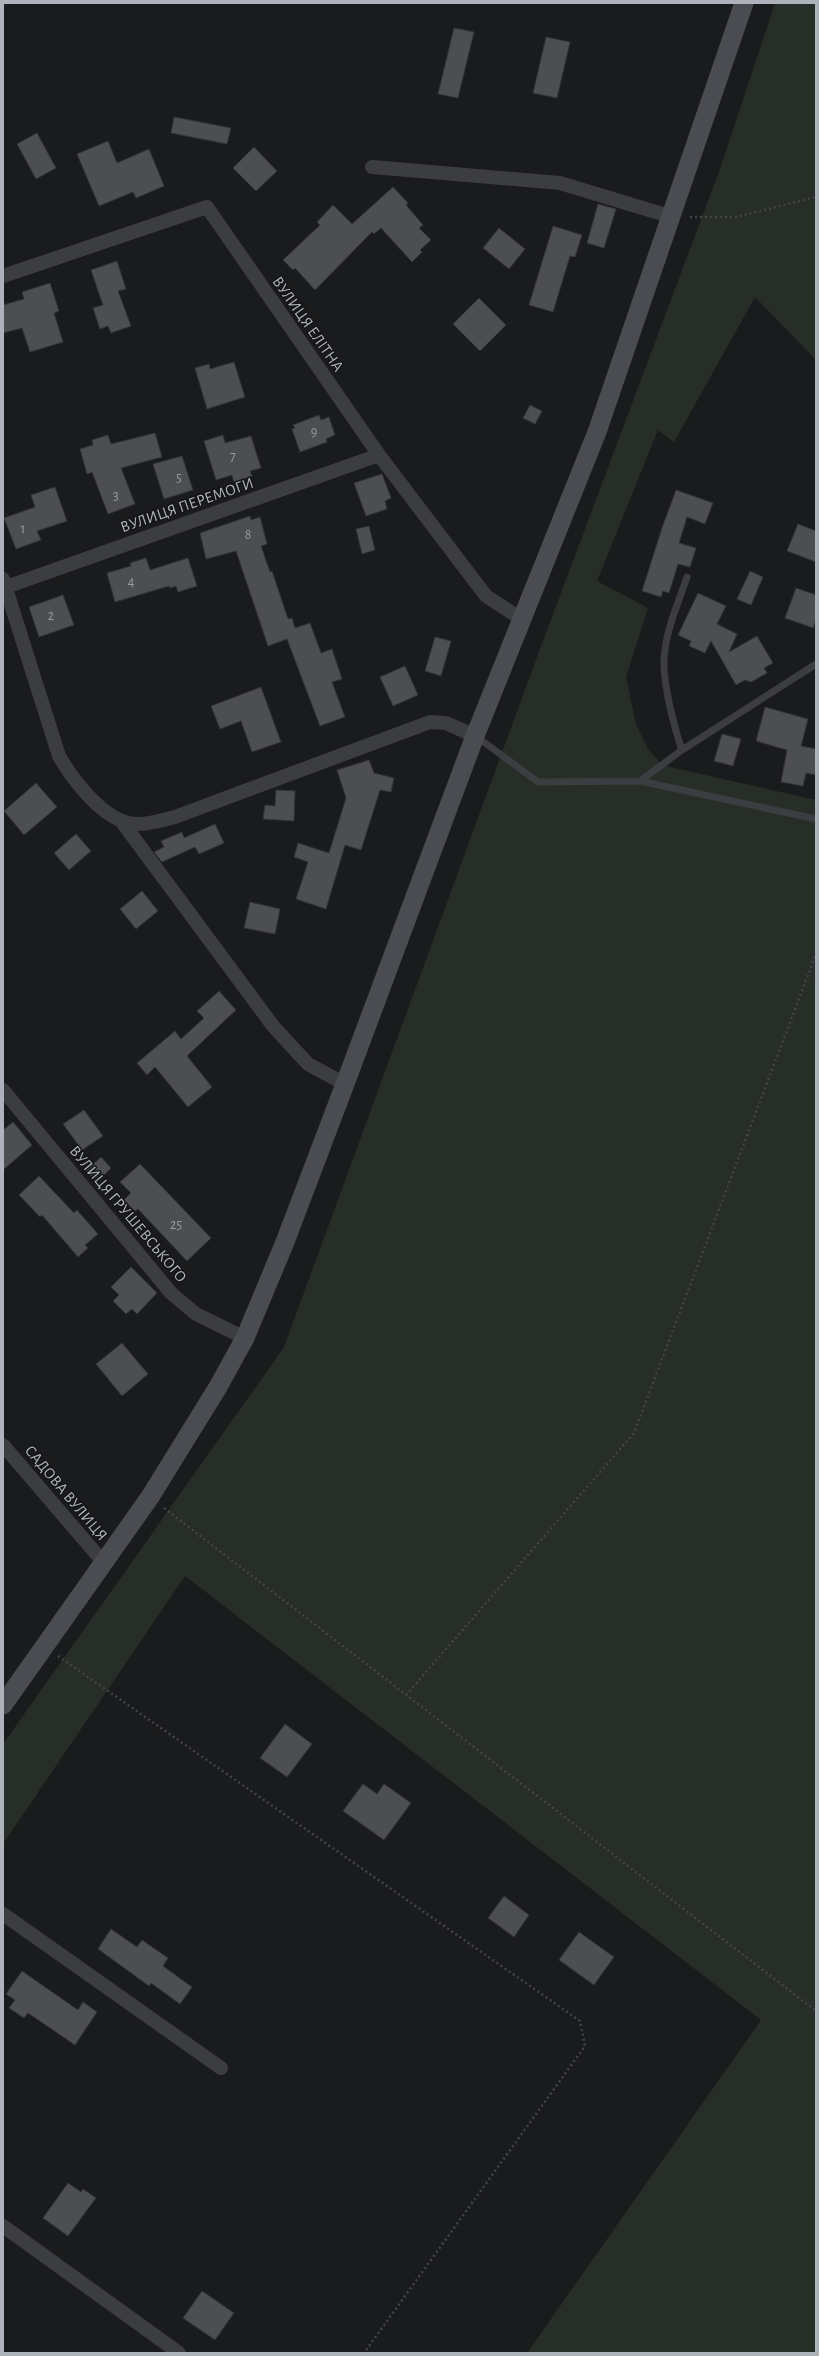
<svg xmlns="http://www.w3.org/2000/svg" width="819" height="2356" font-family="'Alegreya Sans',sans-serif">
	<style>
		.green { fill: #262e27 }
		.building { fill: #4c4e51; stroke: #343538 }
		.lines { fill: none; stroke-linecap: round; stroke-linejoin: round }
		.path { stroke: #424448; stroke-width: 2.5; stroke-dasharray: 2 3; stroke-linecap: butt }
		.service { stroke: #3c3d41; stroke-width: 7 }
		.minor { stroke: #3c3d41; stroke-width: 14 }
		.secondary { stroke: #4a4c51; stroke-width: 19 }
		.labels { text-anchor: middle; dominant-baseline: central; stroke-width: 3; stroke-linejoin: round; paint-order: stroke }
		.number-label { font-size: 14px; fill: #969aa0 }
		.street-label { font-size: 16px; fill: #aeb3bb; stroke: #151517 }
	</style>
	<rect width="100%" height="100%" fill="#1a1b1c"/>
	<path class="green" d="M775 3H816V360L755 297 674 442 658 430 597 581 648 608 626 677 636 724 648 749 662 765 816 800V2353H527L761 2020 185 1576 3 1844V1744L284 1347 541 646 720 169Z"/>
	<path class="building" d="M454 28 474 32 458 98 438 94Z
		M546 37 570 42 557 98 533 93Z
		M174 117 231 128 227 144 171 133Z
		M37 133 56 168 36 179 17 144Z
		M108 141 117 163 149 149 164 186 136 198 133 192 99 206 77 154Z
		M254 147 277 171 256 191 233 168Z
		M393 187 408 203 406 205 423 225 419 228 431 240 420 250 422 252 412 262 381 228 374 234 372 232 315 290 295 268 293 270 283 260 320 225 317 222 333 205 352 224Z
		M598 204 616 209 604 248 587 243Z
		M553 226 582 235 575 257 570 256 553 312 529 305Z
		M499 228 525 249 509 269 483 248Z
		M117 261 126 289 118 291 131 326 111 333 108 326 100 329 93 308 103 305 91 270Z
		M50 283 59 311 54 313 63 342 30 352 22 328 3 333V305L24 299 22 292Z
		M479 298 506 325 480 351 453 324Z
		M234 362 245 397 207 409 195 368 209 364 210 369Z
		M530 405 542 411 535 424 523 418Z
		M319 415 321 420 329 417 335 435 326 439 327 442 300 452 292 429 295 428 293 425Z
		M155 433 162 457 121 468 135 504 108 514 92 472 87 474 80 449 93 445 92 440 108 435 111 444Z
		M223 435 225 443 251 436 261 468 250 471 252 476 234 482 232 475 216 480 204 441Z
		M182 456 193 490 164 499 153 464Z
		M382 474 391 498 385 501 387 509 366 516 354 483Z
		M55 487 67 521 37 531 41 540 16 549 4 518 35 507 31 495Z
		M676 490 713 503 705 524 687 517 679 543 696 548 690 567 678 564 669 593 663 591 661 597 642 591 662 528Z
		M250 516 251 520 260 517 267 544 261 546 270 572 272 571 288 619 292 618 295 628 310 623 321 653 332 649 342 679 332 682 345 717 320 726 287 639 268 646 236 551 206 559 200 533Z
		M798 524 816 531V562L787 551Z
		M369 526 375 550 362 554 356 529Z
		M146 558 150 570 188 558 197 586 178 592 176 586 170 588 169 586 115 602 107 573 131 566 130 563Z
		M750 571 763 577 751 605 737 599Z
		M796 588 816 595V620L813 628 785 618Z
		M698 593 726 606 717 624 737 634 729 652 757 636 773 663 764 668 767 673 751 682 745 680 736 685 711 641 705 653 689 646 691 641 678 635Z
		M63 595 74 625 39 637 29 607Z
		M435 637 451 641 441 676 425 671Z
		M405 666 418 695 393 706 380 677Z
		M261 687 281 742 252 752 241 721 220 729 211 706Z
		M765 707 808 719 801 746 816 749V775L806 773 803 786 781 782 787 750 756 741Z
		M722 734 741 739 733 766 714 761Z
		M369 760 374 773 394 778 391 792 380 790 361 850 345 845 326 909 296 899 308 862 294 857 298 843 329 853 346 798 337 770Z
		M36 783 57 807 24 835 4 811Z
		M276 790 295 791 294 821 263 819 265 805 275 806Z
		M215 824 224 843 199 854 195 847 162 862 154 852 164 847 161 841 182 832 184 838Z
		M76 834 91 851 69 870 54 853Z
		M142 891 158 911 136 929 120 909Z
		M250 902 280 909 275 934 244 928Z
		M219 991 236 1010 187 1056 212 1087 188 1107 155 1067 147 1075 137 1063 175 1031 181 1039 204 1018 197 1011Z
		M84 1110 103 1136 82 1150 63 1124Z
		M13 1122 32 1145 3 1170V1130Z
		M101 1157 111 1168 97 1182 86 1171Z
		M140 1164 211 1238 187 1261 138 1209 135 1211 124 1200 131 1193 120 1182Z
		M39 1176 74 1213 77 1210 98 1234 85 1245 88 1248 78 1257 42 1215 40 1217 19 1195Z
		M131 1267 157 1293 137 1314 132 1309 126 1314 113 1301 119 1295 111 1287Z
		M122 1343 148 1374 122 1396 96 1364Z
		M285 1724 312 1744 287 1777 260 1758Z
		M363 1784 377 1794 384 1784 411 1803 384 1840 343 1811Z
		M504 1896 529 1915 514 1937 488 1918Z
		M111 1929 137 1947 142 1940 168 1958 163 1966 192 1987 180 2004 151 1983 149 1986 98 1949Z
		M579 1932 614 1957 594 1985 559 1960Z
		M22 1971 78 2010 83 2002 97 2012 75 2045 28 2013 24 2018 9 2008 15 2000 6 1994Z
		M68 2183 81 2192 83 2189 96 2198 68 2236 43 2218Z
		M202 2291 234 2313 215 2340 183 2318Z"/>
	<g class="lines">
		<path class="path" d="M690 217H736L816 197
			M164 1508 816 2011
			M58 1656 580 2021 585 2046 364 2353
			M406 1695 634 1433 816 954"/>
		<path class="service" d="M477 737 538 782 640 781 682 750 816 664
			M682 750C674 727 664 687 664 663 664 634 678 604 687 577
			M640 781 816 819"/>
		<path class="minor" d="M372 167 560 183 669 216
			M3 276 207 207 379 455 486 596 523 620
			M3 579 59 756C73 780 105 823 136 824 148 825 163 820 175 817L430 722 446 723 475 736
			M6 587 379 455
			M122 822 273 1026 308 1064 345 1084
			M3 1090 171 1293 196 1314 245 1338
			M3 1445 104 1563
			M3 1914 221 2068
			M3 2226 179 2353"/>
		<path class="secondary" d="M3 1705 150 1497 218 1387 245 1338 285 1242 345 1084 475 736 597 432 744 3"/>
	</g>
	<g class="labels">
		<g class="number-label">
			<text x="314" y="432">9</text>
			<text x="233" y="456">7</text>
			<text x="179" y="478">5</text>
			<text x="116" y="496">3</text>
			<text x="23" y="529">1</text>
			<text x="248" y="535">8</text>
			<text x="131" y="582">4</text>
			<text x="51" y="616">2</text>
			<text x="176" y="1225">25</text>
		</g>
		<g class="street-label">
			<text transform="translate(308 324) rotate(55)">ВУЛИЦЯ ЕЛІТНА</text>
			<text transform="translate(187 505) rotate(-19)">ВУЛИЦЯ ПЕРЕМОГИ</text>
			<text transform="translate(128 1214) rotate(50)">ВУЛИЦЯ ГРУШЕВСЬКОГО</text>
			<text transform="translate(66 1493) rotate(50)">САДОВА ВУЛИЦЯ</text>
		</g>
	</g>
	<rect width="819" height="2356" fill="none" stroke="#aeb3bb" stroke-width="8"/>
</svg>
